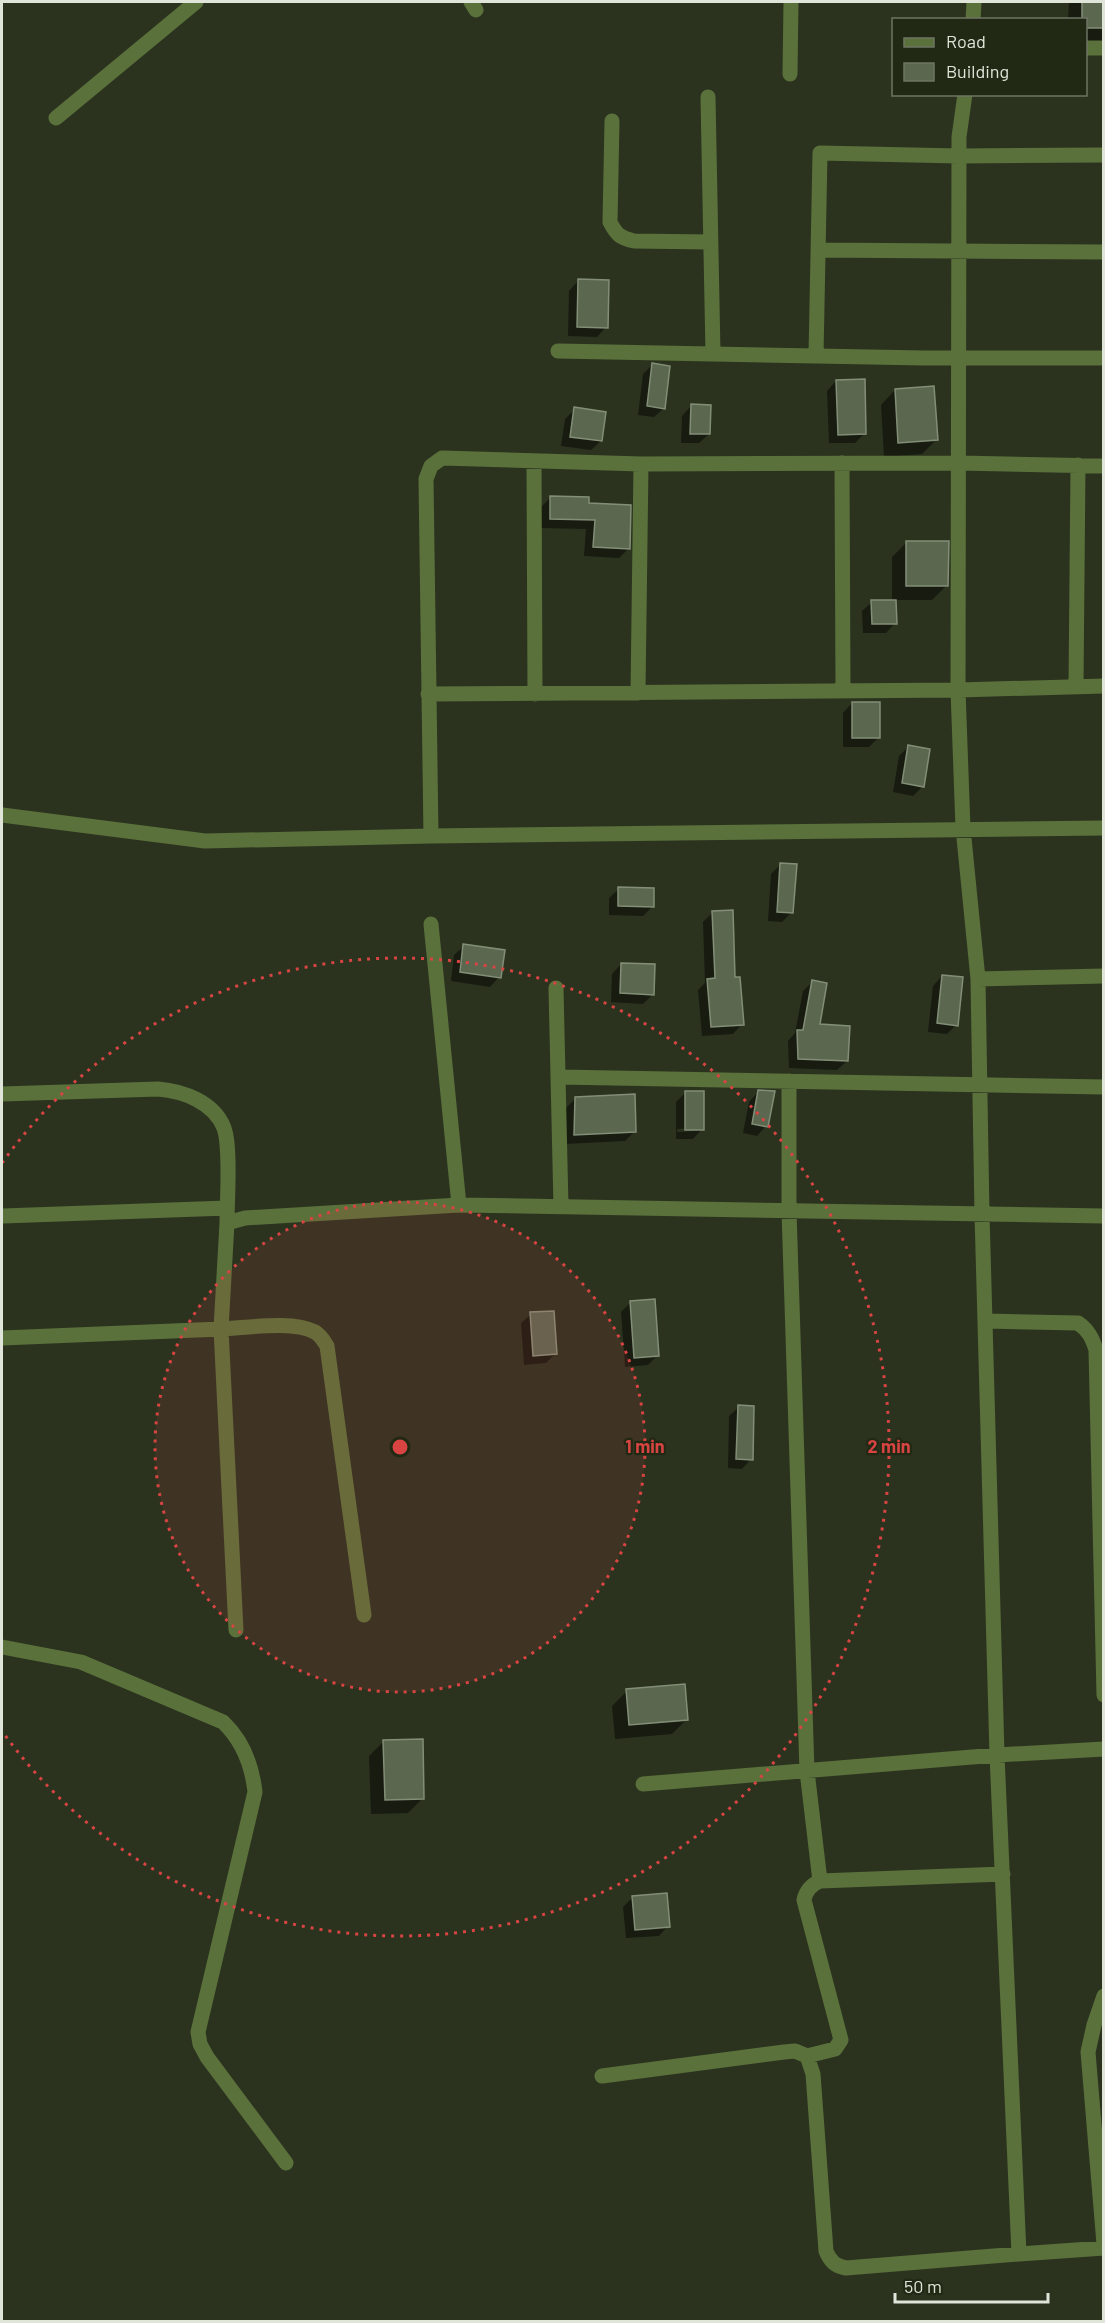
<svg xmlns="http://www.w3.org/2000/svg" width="1105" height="2323" font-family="Barlow,sans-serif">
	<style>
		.shadow { fill: #0007; fill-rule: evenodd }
		.building { fill: #5c6750; stroke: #838e77; stroke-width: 1.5 }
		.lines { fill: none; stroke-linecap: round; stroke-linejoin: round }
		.minor { stroke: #5b713b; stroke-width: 15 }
		.ring { fill: none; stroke: #d74442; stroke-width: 3; stroke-dasharray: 3 6 }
		.centre { fill: #d74442; stroke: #212915; stroke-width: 3 }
		.ring-label { font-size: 18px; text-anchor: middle; font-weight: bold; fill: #d74442; stroke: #212915; stroke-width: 4.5; stroke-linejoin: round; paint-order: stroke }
	</style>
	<rect width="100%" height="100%" fill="#2b331f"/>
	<path class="shadow" d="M1069 2H1104V42H1086V20H1068Z
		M578 281 606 327 597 337 568 336 569 291Z
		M652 365 664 408 654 417 638 415 643 374Z
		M836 381 865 433 855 443H829L827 391Z
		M895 390 936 440 922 454 884 457 881 405Z
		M691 406 709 434 699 443H681L682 416Z
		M575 409 601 441 591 450 561 446 565 419Z
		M551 497 587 504 629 548 619 558 584 556 586 529 541 528V507Z
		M906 543 947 585 932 600H895V623L886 633H863L862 611 872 602 892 601V557Z
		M852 703 879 737 869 747H843V713Z
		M908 747 923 786 913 796 893 792 899 756Z
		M780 865 792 912 782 922 768 921 771 874Z
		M619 889 652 907 643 916 609 915V898Z
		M712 913 734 979 742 1024 733 1034 702 1036 698 990 705 983 703 922Z
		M464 946 499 977 490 987 451 981 454 955Z
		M621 964 653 994 643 1004 611 1002 612 974Z
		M942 976 956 1025 947 1034 928 1032 933 986Z
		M813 981 818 1026 847 1061 837 1070 789 1068 788 1041 795 1033 803 991Z
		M758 1092 766 1126 757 1136 743 1133 749 1102Z
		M685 1093 702 1129 693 1139H676V1102ZM695 1128V1131L677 1132V1129Z
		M576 1098 635 1131 625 1141 565 1144 566 1108Z
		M631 1302 658 1355 648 1365 625 1367 621 1312Z
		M531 1314 555 1354 546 1363 524 1365 521 1323Z
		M739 1407 751 1459 742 1469 728 1468 729 1416Z
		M627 1691 687 1719 672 1734 615 1739 612 1706Z
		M384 1741 423 1798 408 1813 371 1814 369 1756Z
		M633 1897 668 1926 659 1936 626 1938 623 1907Z"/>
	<path class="building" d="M1082 2H1104V28H1086V20H1082Z
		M578 279 609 280 608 328 577 327Z
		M652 363 670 366 665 409 647 406Z
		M865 379 866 434 838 435 836 380Z
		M934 386 938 440 898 443 895 389Z
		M691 404 711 405 710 434H690Z
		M574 407 606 412 602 441 570 437Z
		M550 496 589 497V503L631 505 630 549 593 547 595 520 550 519Z
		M906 541H949L948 586H906Z
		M871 600H896L897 624H872Z
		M852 702H880V738H852Z
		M908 745 930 749 924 787 902 783Z
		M780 863 797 864 793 913 777 912Z
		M618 887 654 888V907L618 906Z
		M733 910 735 977H740L744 1025 711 1027 707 979 715 978 712 911Z
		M463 944 505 950 501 978 460 972Z
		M621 963 655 964 654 995 620 993Z
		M942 975 963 977 958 1026 937 1023Z
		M812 980 827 983 820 1024 850 1026 848 1061 798 1059 797 1030H803Z
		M758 1090 775 1091 768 1127 752 1124Z
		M685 1091H704V1130H685Z
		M635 1094 636 1132 574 1135 575 1097Z
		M655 1299 659 1356 634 1358 630 1301Z
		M554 1311 557 1354 533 1356 530 1312Z
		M738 1405 754 1406 753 1460 736 1459Z
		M685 1684 688 1720 629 1725 626 1689Z
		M423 1739 424 1799 385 1800 383 1740Z
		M667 1893 670 1927 635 1930 632 1896Z"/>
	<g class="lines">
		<path class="minor" d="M471 2 476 10
			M973 20 974 2
			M1086 48H1104
			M790 74 791 2
			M965 94 959 137 958 690 963 828 978 979 982 1214 997 1755 1019 2254 1104 2248
			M708 97 713 354
			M56 118 196 2
			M612 121 610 222C616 234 620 238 634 241L711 242
			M818 250 1104 252
			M558 351 924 358H1104
			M816 356 820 153 959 156 1104 155
			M534 461 535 694
			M842 463 843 691
			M1076 687 1078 465
			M638 693 641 464
			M428 694 958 690 1104 686
			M2 815 205 841 431 836 1104 828
			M431 836 426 479 431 466 442 458 641 464 959 463 1104 466
			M431 924 459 1205
			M978 979 1104 976
			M556 988 561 1207
			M558 1077 1104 1087
			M789 1081V1211L807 1771 820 1881
			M2 1094 158 1089C183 1091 214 1102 224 1128 231 1147 227 1200 227 1223
			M3 1216 227 1208
			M986 1321 1078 1323C1088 1330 1092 1337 1096 1350L1104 1695
			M2 1338 221 1329 227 1223 245 1218 459 1205 1104 1216
			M236 1630 221 1329C247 1328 292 1320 315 1332 320 1335 324 1341 327 1346L364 1615
			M2 1647 81 1662 223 1722C243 1741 252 1765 255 1792L198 2032 200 2044 207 2057 286 2163
			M643 1784 997 1755 1104 1749
			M1104 1996 1094 2025 1088 2052 1104 2244
			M807 2056 813 2074 826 2251C830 2261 835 2266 846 2268L1019 2254
			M602 2076 784 2052 795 2051 807 2056 835 2049 841 2040 804 1900C806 1890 811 1885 820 1881L1003 1874"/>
	</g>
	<circle cx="400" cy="1447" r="245" fill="#d74442" fill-opacity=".12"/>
	<g class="ring">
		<circle cx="400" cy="1447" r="245"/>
		<path d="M2 1163A489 489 0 1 1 2 1731"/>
	</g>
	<circle cx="400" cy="1447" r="9" class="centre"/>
	<g class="ring-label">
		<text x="645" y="1453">1 min</text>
		<text x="889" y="1453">2 min</text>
	</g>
	<rect width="1105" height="2323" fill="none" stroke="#dfe5d8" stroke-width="6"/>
	<rect x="892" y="18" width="195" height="78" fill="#212915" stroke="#6d7463" stroke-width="1.5"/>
	<rect x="904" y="38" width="30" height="9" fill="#5b713b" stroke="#6d7463" stroke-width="1.5"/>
	<text x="946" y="48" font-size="18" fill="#dfe5d8">Road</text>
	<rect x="904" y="63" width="30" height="18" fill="#5c6750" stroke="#6d7463" stroke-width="1.5"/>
	<text x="946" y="78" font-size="18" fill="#dfe5d8">Building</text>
	<path d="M895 2293v9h153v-9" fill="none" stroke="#dfe5d8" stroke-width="3"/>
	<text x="904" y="2293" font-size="18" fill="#dfe5d8" stroke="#212915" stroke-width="4.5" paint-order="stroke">50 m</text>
</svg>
